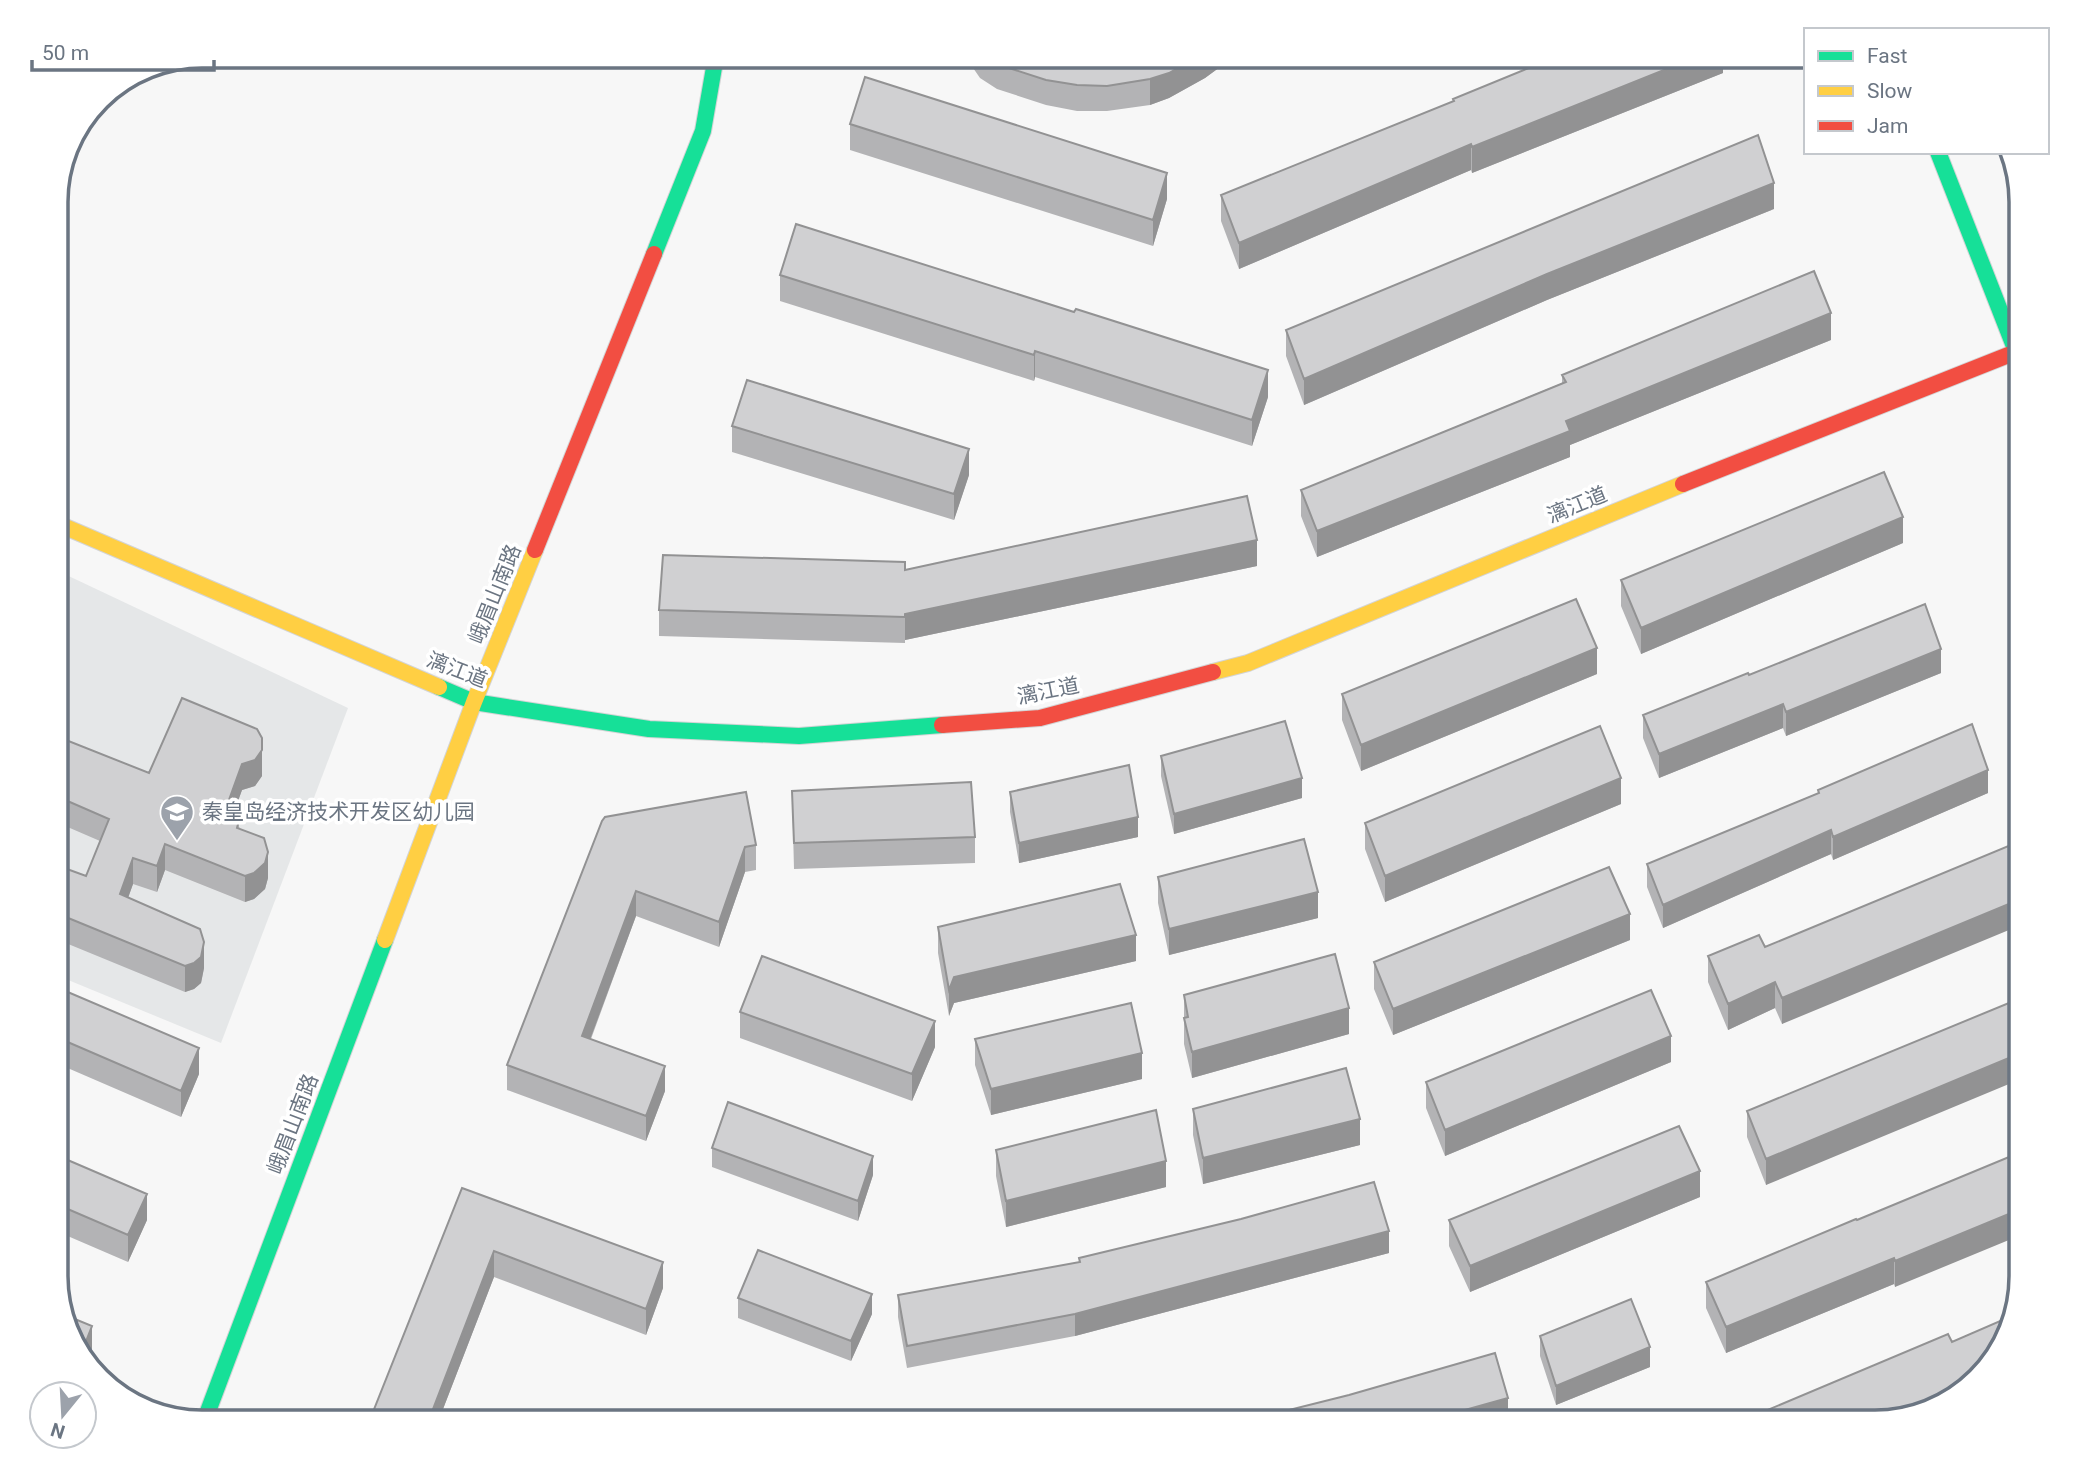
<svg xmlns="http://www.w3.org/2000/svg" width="2077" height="1478" font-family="Roboto,'Noto Sans SC',sans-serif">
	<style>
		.built { fill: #e5e7e8 }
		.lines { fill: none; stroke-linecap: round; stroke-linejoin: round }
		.fast-casing { stroke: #d3d4d5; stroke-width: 18 }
		.slow-casing { stroke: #d3d4d5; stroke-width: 18 }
		.jam-casing { stroke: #d3d4d5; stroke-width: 18 }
		.fast { stroke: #16e098; stroke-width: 16 }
		.slow { stroke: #ffcf43; stroke-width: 16 }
		.jam { stroke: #f24e42; stroke-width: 16 }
		.wall { fill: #b3b3b5 }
		.shaded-wall { fill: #929293 }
		.building { fill: #d0d0d2; stroke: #929293; stroke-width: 2 }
		.labels { text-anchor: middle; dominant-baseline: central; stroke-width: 7; stroke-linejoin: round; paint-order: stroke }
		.street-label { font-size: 21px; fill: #6b7582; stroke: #fff }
		.poi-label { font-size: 21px; fill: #6b7582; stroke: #fff; text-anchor: start }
		.rim { fill: none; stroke: #6b7582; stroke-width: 3.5 }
	</style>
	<rect width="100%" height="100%" fill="#f7f7f7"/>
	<path class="built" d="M58 571 348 708 221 1043 56 975Z"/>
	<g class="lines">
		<g class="fast-casing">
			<path id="fast" d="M1938 152 2021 364
				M654 254 703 131 716 56
				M439 687 474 702 649 729 799 736 942 725
				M204 1422 385 940"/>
		</g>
		<g class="slow-casing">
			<path id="slow" d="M56 523 439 687
				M1213 672 1248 663 1683 484
				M385 940 474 702 535 550"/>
		</g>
		<g class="jam-casing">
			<path id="jam" d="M1683 484 2021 350
				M535 550 654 254
				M942 725 1040 718 1213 672"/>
		</g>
		<use href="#fast" class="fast"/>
		<use href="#slow" class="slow"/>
		<use href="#jam" class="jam"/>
	</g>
	<path class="wall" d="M961 56H1235L1205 78 1169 98 1150 105 1107 111H1077L1046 105 997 89 980 78 969 62Z
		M1336 56H1362L1340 65Z
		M1723 56V73L1472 173 1471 170 1239 269 1221 221V195Z
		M850 124 1167 199 1153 246 850 150Z
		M1774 209 1547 300 1304 405 1286 356V330Z
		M780 275 1268 397 1252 446 1035 377 1034 381 780 301Z
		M1831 340 1570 445V457L1317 557 1301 516V490L1562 383V375Z
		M732 426 969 475 954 520 732 452Z
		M1903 543 1641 654 1621 606V580Z
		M1257 566 905 640V643L659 636V610L905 570Z
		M1941 673 1786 736 1783 728 1659 778 1643 738V715L1749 675Z
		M1597 674 1361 771 1342 720V694Z
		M56 748 149 773 262 776 255 786 242 790 233 814 240 829 268 878 265 889 254 899 245 902 165 870 157 892 133 884 128 898 204 968 201 983 194 989 185 992 56 939V865L86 876 100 841 56 822Z
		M1161 756 1302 798 1174 834 1161 776Z
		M1818 790 1988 793 1833 860 1831 854 1663 928 1647 887V864L1818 793Z
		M792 791 975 837V863L794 869Z
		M1010 792 1138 837 1019 863 1010 812Z
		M1621 804 1385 902 1365 849V823Z
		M602 821 756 845V870L745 872 719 947 636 916 591 1039 665 1091 646 1141 507 1090V1065Z
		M2018 842 1782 1024 1775 1008 1728 1030 1708 982V956L1765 947Z
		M1158 877 1318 918 1169 955 1158 903Z
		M938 927 1136 961 954 1003 949 1016 938 953Z
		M1630 940 1393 1035 1374 989V962Z
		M56 987 199 1074 181 1117 56 1063Z
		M1184 995 1349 1034 1192 1078 1184 1044Z
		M2021 998 1766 1185 1747 1137V1111Z
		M740 1012 935 1047 912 1101 740 1038Z
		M975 1039 1142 1079 991 1115 975 1065Z
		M1671 1062 1445 1156 1426 1108V1082Z
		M1193 1109 1360 1145 1203 1184 1193 1135Z
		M712 1148 873 1175 858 1221 712 1167Z
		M996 1150 1166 1187 1006 1227 996 1176Z
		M2021 1152 1895 1287 1894 1284 1726 1353 1706 1308V1282Z
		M56 1155 147 1220 128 1262 56 1231Z
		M462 1188 663 1288 646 1335 494 1277 438 1422H369Z
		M1700 1197 1470 1292 1449 1246V1220Z
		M1389 1253 1075 1336 907 1368 898 1317V1295L1079 1262V1258Z
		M738 1298 872 1314 851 1361 738 1318Z
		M1540 1336 1650 1367 1556 1405 1540 1356Z"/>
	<path class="shaded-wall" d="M1199 56H1235L1205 78 1169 98 1150 105V79Z
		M1340 56H1362L1340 65Z
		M1699 56H1723V73L1472 173V147Z
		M1471 144V170L1239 269V243Z
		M1167 173V199L1153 246V220Z
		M1774 183V209L1547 300 1304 405V379L1547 274Z
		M1831 313V340L1570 445V457L1317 557V531L1566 421Z
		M1035 351V377L1034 381V355Z
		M1268 370V397L1252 446V420Z
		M969 449V475L954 520V494Z
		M1903 517V543L1641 654V628Z
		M1257 540V566L905 640V614Z
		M1597 648V674L1361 771V745Z
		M1941 649V673L1786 736V712Z
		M1783 704V728L1659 778V754Z
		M262 738V776L255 786 242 790 225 837V811L242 764Z
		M1988 770V793L1833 860V837Z
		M1302 778V798L1174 834V814Z
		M1621 778V804L1385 902V876Z
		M1138 817V837L1019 863V843Z
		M1831 830V854L1663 928V905Z
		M165 844V870L157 892V866Z
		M745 847V872L719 947V922Z
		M268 852V878L265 889 254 899 245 902V876Z
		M133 858V884L120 920V894Z
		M636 891V916L582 1061V1036Z
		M1318 892V918L1169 955V929Z
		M2021 899V925L1782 1024V998Z
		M1630 914V940L1393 1035V1009Z
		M1136 935V961L954 1003 949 1016V990L954 977Z
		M204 942V968L201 983 194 989 185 992V966Z
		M1775 982V1008L1728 1030V1004Z
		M1349 1008V1034L1192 1078V1052Z
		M935 1021V1047L912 1101V1074Z
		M1671 1036V1062L1445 1156V1130Z
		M199 1048V1074L181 1117V1091Z
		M1142 1053V1079L991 1115V1089Z
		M2021 1053V1079L1766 1185V1159Z
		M665 1066V1091L646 1141V1116Z
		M1360 1119V1145L1203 1184V1158Z
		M873 1156V1175L858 1221V1201Z
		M1166 1161V1187L1006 1227V1201Z
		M1700 1171V1197L1470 1292V1266Z
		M147 1194V1220L128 1262V1235Z
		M2021 1209V1235L1895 1287V1261Z
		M1389 1231V1253L1075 1336V1314Z
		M494 1251V1277L438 1422H428Z
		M1894 1258V1284L1726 1353V1327Z
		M663 1262V1288L646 1335V1309Z
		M872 1294V1314L851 1361V1341Z
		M92 1326V1352L88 1363 81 1354Z
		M1650 1347V1367L1556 1405V1386Z
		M1967 1384 1940 1407 1874 1422Z
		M1508 1398V1422H1422Z"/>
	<path class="building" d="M986 56H1199L1169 73 1150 79 1107 86 1077 85 1046 80 997 64Z
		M1558 56H1699L1472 147 1471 144 1239 243 1221 195 1454 101 1453 99Z
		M865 77 1167 173 1153 220 850 124Z
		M1758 135 1774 183 1547 274 1304 379 1286 330Z
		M796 224 1074 312 1076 309 1268 370 1252 420 1035 351 1034 355 780 275Z
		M1814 271 1831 313 1566 421 1570 431 1317 531 1301 490 1566 382 1562 375Z
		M747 380 969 449 954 494 732 426Z
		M1884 472 1903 517 1641 628 1621 580Z
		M1247 496 1257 540 905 614V617L659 610 663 555 905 562V570Z
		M1576 599 1597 648 1361 745 1342 694Z
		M1925 604 1941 649 1786 712 1783 704 1659 754 1643 715 1748 673 1749 675Z
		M182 698 257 729 262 738V750L255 760 242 764 225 811 240 817 237 828 264 838 268 852 265 863 254 873 245 876 165 844 157 866 133 858 120 894 200 929 204 942 201 957 194 963 185 966 56 913V865L86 876 109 819 56 796V748L60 750 66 740 149 773Z
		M1285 721 1302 778 1174 814 1161 756Z
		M1972 724 1988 770 1833 837 1831 830 1663 905 1647 864 1819 793 1818 790Z
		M1600 726 1621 778 1385 876 1365 823Z
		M1129 765 1138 817 1019 843 1010 792Z
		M971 782 975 837 794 843 792 791Z
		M746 792 756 845 745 847 719 922 636 891 582 1036 665 1066 646 1116 507 1065 602 821 605 817Z
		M1304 839 1318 892 1169 929 1158 877Z
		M2018 842 2021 850V899L1782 998 1775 982 1728 1004 1708 956 1759 935 1765 947Z
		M1609 867 1630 914 1393 1009 1374 962Z
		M1120 884 1136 935 954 977 949 990 938 927Z
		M1335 954 1349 1008 1192 1052 1184 1018 1188 1017 1184 995Z
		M762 956 935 1021 912 1074 740 1012Z
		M56 987 199 1048 181 1091 56 1037Z
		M1651 990 1671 1036 1445 1130 1426 1082Z
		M2021 998V1053L1766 1159 1747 1111Z
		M1131 1003 1142 1053 991 1089 975 1039Z
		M1346 1068 1360 1119 1203 1158 1193 1109Z
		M728 1102 873 1156 858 1201 712 1148Z
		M1156 1110 1166 1161 1006 1201 996 1150Z
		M1679 1126 1700 1171 1470 1266 1449 1220Z
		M2021 1152V1209L1895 1261 1894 1258 1726 1327 1706 1282 1856 1219 1857 1220Z
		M56 1155 147 1194 128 1235 56 1204Z
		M1374 1182 1389 1231 1075 1314 907 1346 898 1295 1080 1262 1079 1258 1241 1219Z
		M462 1188 663 1262 646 1309 494 1251 428 1422H369Z
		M758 1250 872 1294 851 1341 738 1298Z
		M1631 1299 1650 1347 1556 1386 1540 1336Z
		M65 1315 92 1326 81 1354 75 1348Z
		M2007 1318 1991 1364 1967 1384 1874 1422H1739L1948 1334 1952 1342Z
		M1495 1353 1508 1398 1422 1422H1241L1349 1395Z"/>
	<defs>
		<g id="school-pin" transform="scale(1.75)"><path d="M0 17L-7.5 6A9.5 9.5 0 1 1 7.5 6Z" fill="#9ca2ab" stroke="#fff"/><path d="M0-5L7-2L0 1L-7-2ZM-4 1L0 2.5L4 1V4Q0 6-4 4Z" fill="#fff"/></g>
	</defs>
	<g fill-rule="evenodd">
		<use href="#school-pin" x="177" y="812"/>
	</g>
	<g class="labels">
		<g class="street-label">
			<text transform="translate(1577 505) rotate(-22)">漓江道</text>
			<text transform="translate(495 594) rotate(-68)">峨眉山南路</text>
			<text transform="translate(457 670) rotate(21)">漓江道</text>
			<text transform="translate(1048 691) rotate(-11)">漓江道</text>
			<text transform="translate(293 1124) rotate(-69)">峨眉山南路</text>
		</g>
		<g class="poi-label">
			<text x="202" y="812">秦皇岛经济技术开发区幼儿园</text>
		</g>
	</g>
	<path d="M0 0H2077V1478H0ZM202 68H1875A134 134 0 0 1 2009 202V1276A134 134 0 0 1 1875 1410H202A134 134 0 0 1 68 1276V202A134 134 0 0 1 202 68Z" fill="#fff" fill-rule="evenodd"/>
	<path class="rim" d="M202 68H1875A134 134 0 0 1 2009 202V1276A134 134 0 0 1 1875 1410H202A134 134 0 0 1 68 1276V202A134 134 0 0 1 202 68Z"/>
	<rect x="1804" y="28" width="245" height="126" fill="#ffffff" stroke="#c4c8cd" stroke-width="2"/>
	<rect x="1818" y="51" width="35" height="10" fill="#16e098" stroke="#c4c8cd" stroke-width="2"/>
	<text x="1867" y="63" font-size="21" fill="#6b7582">Fast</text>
	<rect x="1818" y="86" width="35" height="10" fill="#ffcf43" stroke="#c4c8cd" stroke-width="2"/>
	<text x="1867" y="98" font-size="21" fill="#6b7582">Slow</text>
	<rect x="1818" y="121" width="35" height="10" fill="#f24e42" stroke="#c4c8cd" stroke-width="2"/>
	<text x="1867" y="133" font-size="21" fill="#6b7582">Jam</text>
	<g transform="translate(63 1415) rotate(198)"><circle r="33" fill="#ffffff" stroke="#c4c8cd" stroke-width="2"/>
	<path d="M0-5L12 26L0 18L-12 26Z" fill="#9ca2ab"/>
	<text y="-10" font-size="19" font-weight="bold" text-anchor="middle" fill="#6b7582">N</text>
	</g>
	<path d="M32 60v10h182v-10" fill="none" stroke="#6b7582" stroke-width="3.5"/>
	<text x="42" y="60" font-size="21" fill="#6b7582" stroke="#ffffff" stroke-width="5" paint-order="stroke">50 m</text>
</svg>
